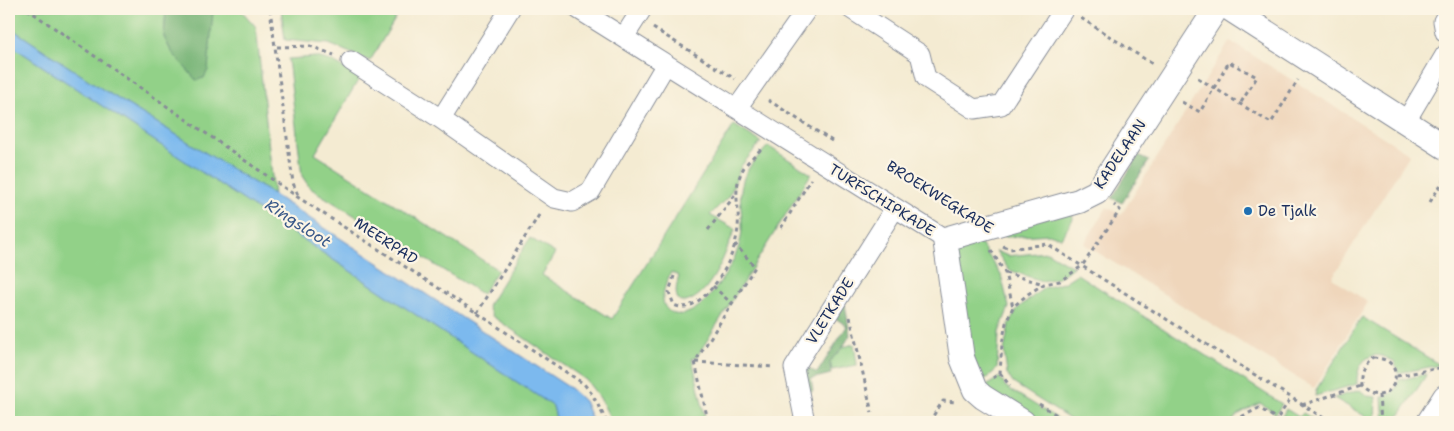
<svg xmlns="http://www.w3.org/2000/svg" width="1454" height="431" font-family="'Shantell Sans',sans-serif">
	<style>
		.built { fill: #efd6bb }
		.green { fill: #92d188; stroke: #568073 }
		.forest { fill: #75b374; stroke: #487169 }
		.water { fill: #7bb9ee; stroke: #4b74a6 }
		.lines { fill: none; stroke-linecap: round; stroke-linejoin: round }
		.minor-casing { stroke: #888d98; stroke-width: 21 }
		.tertiary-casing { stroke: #888d98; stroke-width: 26 }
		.path { stroke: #888d98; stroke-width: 3; stroke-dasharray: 4 4; stroke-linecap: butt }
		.minor { stroke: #fff; stroke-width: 19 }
		.tertiary { stroke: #fff; stroke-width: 24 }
		.poi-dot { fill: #1f6fb2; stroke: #fcf5e5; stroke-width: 2 }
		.labels { text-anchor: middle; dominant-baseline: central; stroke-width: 4.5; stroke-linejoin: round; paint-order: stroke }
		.street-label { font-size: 15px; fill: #1b2f5e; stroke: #fcf5e5 }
		.poi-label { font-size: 15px; fill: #1b2f5e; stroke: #fcf5e5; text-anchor: start }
		.water-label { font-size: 16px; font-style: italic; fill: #385889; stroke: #fcf5e5 }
	</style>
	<rect width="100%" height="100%" fill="#fcf5e5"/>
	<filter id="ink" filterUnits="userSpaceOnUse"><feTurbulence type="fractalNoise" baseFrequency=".02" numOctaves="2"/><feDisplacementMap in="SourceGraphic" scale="10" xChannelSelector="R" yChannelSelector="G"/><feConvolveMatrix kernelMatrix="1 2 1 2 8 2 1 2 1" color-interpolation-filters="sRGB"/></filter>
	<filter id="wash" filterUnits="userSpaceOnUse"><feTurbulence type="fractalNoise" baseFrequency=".0096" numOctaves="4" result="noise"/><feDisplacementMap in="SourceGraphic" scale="20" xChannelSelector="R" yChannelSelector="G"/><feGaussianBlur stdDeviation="1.12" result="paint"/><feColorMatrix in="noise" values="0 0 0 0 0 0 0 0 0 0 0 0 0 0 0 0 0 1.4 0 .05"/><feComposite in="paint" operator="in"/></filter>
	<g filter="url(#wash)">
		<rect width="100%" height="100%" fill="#f4ebd2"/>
		<path class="built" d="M1230 41 1410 154 1332 278 1368 302 1314 388 1084 244 1107 207 1121 215Z"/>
		<path class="green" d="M9 9H166L164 37 171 51 213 11 212 9H240L256 27 274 195 102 89 9 27Z
			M281 9H401L370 61 329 44 285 40Z
			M9 44 553 406 557 422H10L9 421Z
			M316 57 331 61 360 77 315 154 498 270 482 294 310 188 302 176 288 59Z
			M734 125 761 142 741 166 732 190 728 197 710 215 735 229C727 248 721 268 708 285 692 306 668 312 679 276L671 272C665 285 656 305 672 313 677 315 682 315 687 313 699 309 711 296 718 285 729 270 741 249 742 230 743 210 736 194 746 173 751 163 760 155 768 146L811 174 696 358H692L706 422H612L600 398 586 380 492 316 488 307 490 302 530 238 555 253 542 275 612 319Z
			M1072 211 1073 219 1061 238 1049 234 1006 237 995 228Z
			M972 236 981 244 1001 275 1009 307 999 332 997 369 982 382 973 359 953 266 959 249 966 240Z
			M996 251 1008 256 1047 252 1073 267 1058 278 1042 281 1009 270Z
			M1077 274 1282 404 1276 414 1260 403 1237 415 1232 422H1074L1013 383 1007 374 1004 351 1009 324 1018 308 1044 288 1063 283Z
			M1362 317 1440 365 1398 373 1394 361C1390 360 1386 357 1382 356 1364 352 1356 369 1357 384L1315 396 1316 390Z
			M854 344 857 365 832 370 830 361 843 347Z
			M1427 374 1395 422H1384L1382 397C1392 395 1396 390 1399 380Z
			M1000 377 1006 387 1063 422H1037L994 396 986 386Z
			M1360 390 1367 396 1376 397 1375 422 1334 398Z
			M1286 409 1299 417 1303 413 1318 422H1287L1281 418Z"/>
		<path class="forest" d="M166 9H212L213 11 208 70 204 78 196 80 171 51 164 37Z
			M1139 155 1149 161 1122 203 1112 198Z
			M845 304 850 335 843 347 830 361 831 374 811 379 813 391 806 392 801 372 805 366 817 373 847 326 835 318Z"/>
		<path class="water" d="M9 27 102 89 274 195 570 388 584 401 593 422H557L553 406 9 44Z"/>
	</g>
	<g filter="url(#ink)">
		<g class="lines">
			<g class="minor-casing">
				<path id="minor" d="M578 9 945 239
					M851 9 920 54 926 78 974 109 1001 105 1064 9
					M1445 18 1443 21 1445 32
					M624 37 642 9
					M351 61 441 119 554 198 572 202 591 191 666 64
					M737 108 807 9
					M441 119 510 9
					M1406 121 1445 55
					M805 422 794 368 895 208"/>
			</g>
			<g class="tertiary-casing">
				<path id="tertiary" d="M1230 9 1445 147
					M1023 422 983 397 975 390 962 358 945 239 1079 201 1097 192 1216 9
					M1429 422 1445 397"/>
			</g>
			<path class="path" d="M27 9 299 198 477 313 584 384 592 394 607 422
				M270 9 293 183 299 198
				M1081 18 1154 65
				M653 28 735 79
				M277 47 310 46 334 55
				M1198 78 1271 123 1298 80
				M768 100 832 141
				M1182 102 1200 112 1229 62 1257 77 1240 104
				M1430 202 1445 178
				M781 228 811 179
				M708 230 736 194
				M1003 246 1010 249 1047 244 1330 422
				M991 250 1005 273 1013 307
				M1005 273 1044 284
				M674 276 669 292 674 305C685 310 693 305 702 298 721 282 736 252 738 227 740 207 732 191 742 171 746 162 756 155 762 148
				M713 286 732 304
				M477 313 541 212
				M850 317 872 413
				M1373 358C1414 357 1392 417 1360 386 1359 372 1362 366 1373 358Z
				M695 362 774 367
				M1000 373 1010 386
				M1397 376 1445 367
				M993 378 1000 373 1002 344 1006 323 1013 307 1028 294 1044 284 1060 281 1082 266 1120 210 1114 205
				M1379 395 1381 422
				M1039 404 1068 422
				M1302 405 1360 386
				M708 421 695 362 755 267 735 244
				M929 422 943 401 957 402
				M1236 422 1239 418 1259 408 1277 419
				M1282 422 1277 419 1291 398"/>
			<use href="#minor" class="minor"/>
			<use href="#tertiary" class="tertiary"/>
		</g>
	</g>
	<circle class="poi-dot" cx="1248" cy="211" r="5"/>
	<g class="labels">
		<g class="street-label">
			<text transform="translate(1120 154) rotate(-56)">KADELAAN</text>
			<text transform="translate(940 197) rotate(32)">BROEKWEGKADE</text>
			<text transform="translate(882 200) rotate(32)">TURFSCHIPKADE</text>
			<text transform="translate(386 241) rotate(33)">MEERPAD</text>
			<text transform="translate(830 311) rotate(-58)">VLETKADE</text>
		</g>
		<g class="poi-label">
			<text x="1258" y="211">De Tjalk</text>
		</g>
		<g class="water-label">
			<text transform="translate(298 223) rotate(33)">Ringsloot</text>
		</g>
	</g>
	<rect width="1454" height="431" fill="none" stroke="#fcf5e5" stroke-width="30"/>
</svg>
